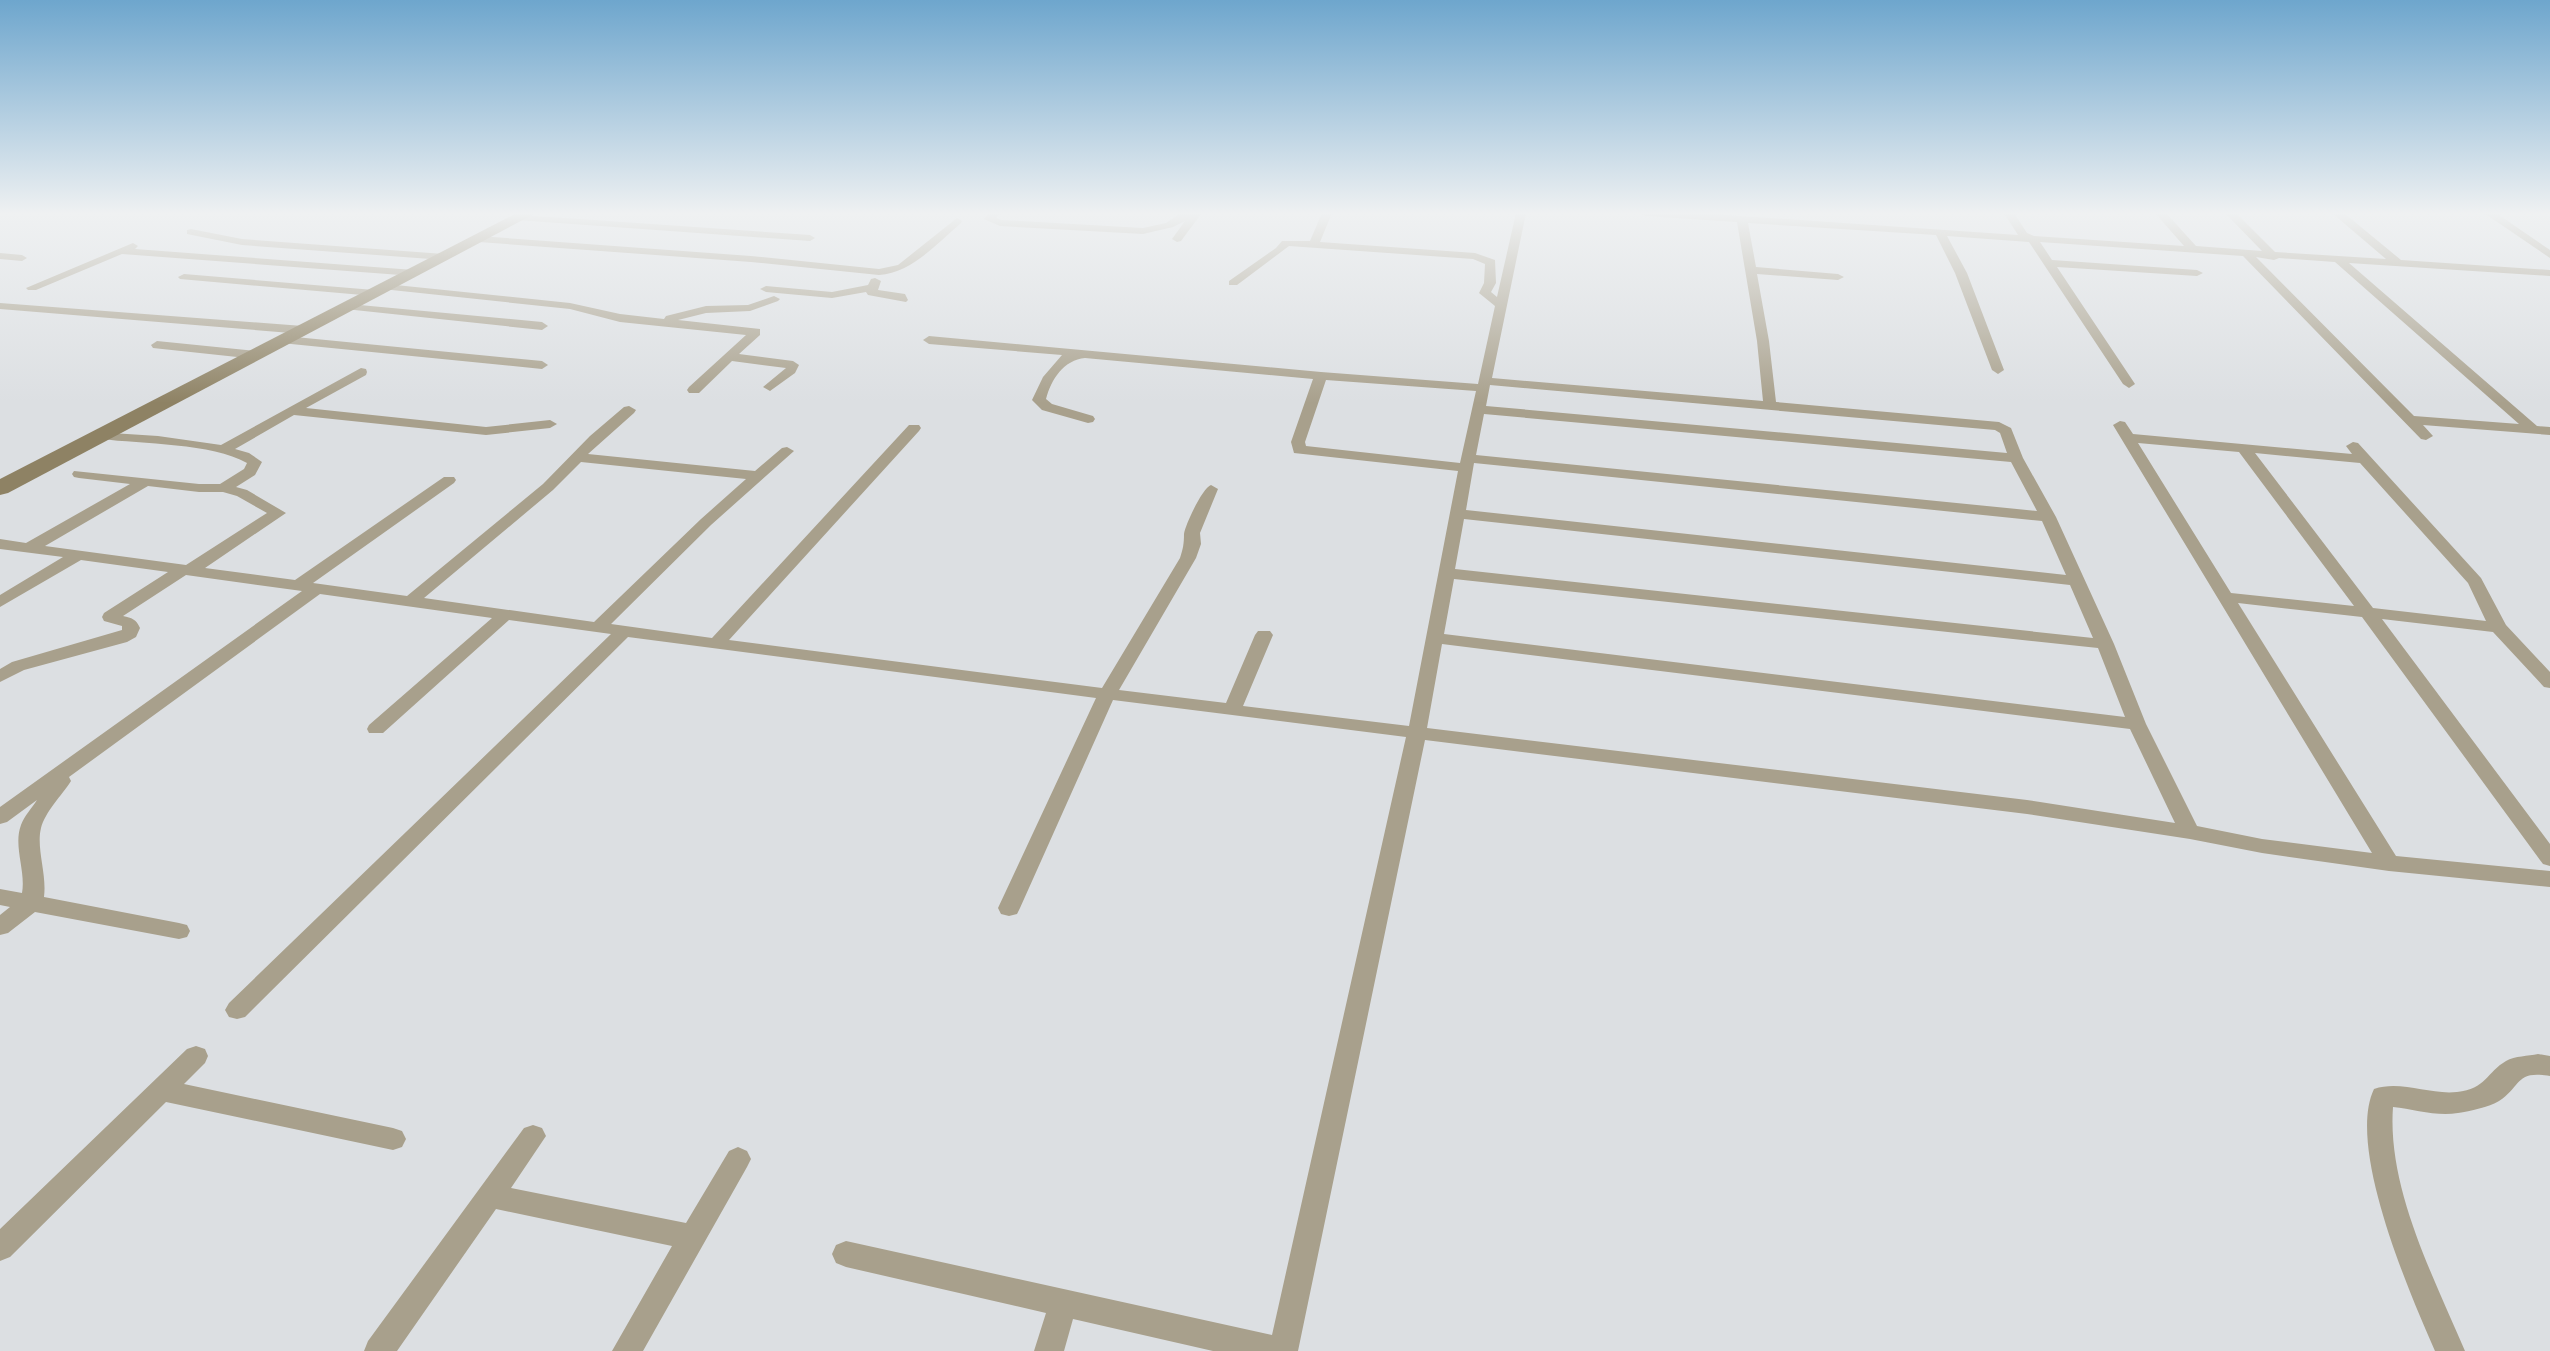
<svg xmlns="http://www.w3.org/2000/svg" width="2550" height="1351" font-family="'Asap Condensed',sans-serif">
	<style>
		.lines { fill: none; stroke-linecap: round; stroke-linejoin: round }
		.minor { fill: #a8a08c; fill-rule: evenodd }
		.secondary { fill: #8e8264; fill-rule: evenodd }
	</style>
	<rect width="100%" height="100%" fill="#dcdfe2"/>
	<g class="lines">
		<path class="minor" d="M989 213H1000L996 218 1001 220 1143 228 1166 223 1181 213H1191L1187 218 1191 213 1201 214 1181 241 1177 242 1172 239 1185 221 1173 227 1143 234 1000 226 984 219Z
			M1322 213H1332L1320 242 1475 253 1495 260 1496 283 1491 292 1497 297 1516 213H1526L1492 378 1763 401 1757 341 1737 222 1645 216 1640 213H1697L2018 235 2004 213H2014L2027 233 2034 236 2184 246 2155 213H2166L2196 246 2262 251 2225 213H2236L2275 252 2386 259 2332 213H2344L2401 260 2550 270V276L2349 263 2537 426 2550 427V435L2423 425 2433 436 2426 440 2421 439 2243 256 2040 242 2052 260 2197 270 2203 273 2197 276 2057 267 2135 384 2129 388 2123 384 2029 242 1947 236 1967 273 2004 370 1998 374 1992 370 1955 273 1936 235 1748 223 1756 267 1838 274 1844 277 1838 280 1757 274 1769 341 1776 402 1999 422 2011 428 2023 458 2056 517 2114 644 2146 724 2197 826 2262 839 2372 853 2113 425 2120 421 2125 422 2133 434 2352 454 2346 446 2353 442 2358 443 2481 578 2506 625 2550 672V688L2544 687 2493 632 2382 619 2550 844V866L2543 864 2362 617 2238 603 2396 856 2550 871V887L2389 871 2262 853 2190 839 2027 814 1425 740 1298 1351H1213L1073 1319 1064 1351H1034L1046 1313 846 1267 836 1263 832 1254 836 1245 846 1241 1272 1335 1406 737 1113 700 1020 908 1017 914 1009 916 1001 914 998 908 1096 698 628 637 245 1017 237 1019 229 1017 225 1010 229 1003 611 634 509 620 383 733H369L367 729 369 725 492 618 320 594 69 777 71 781C62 795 45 812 41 828 36 848 47 874 44 897L179 923 187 925 190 931 187 937 179 939 35 912 8 933 0 935V915L10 907 0 905V889L22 893C26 871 13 846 21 825 24 816 32 808 37 800L7 822 0 824V807L302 591 186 575 123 616C132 618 136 619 140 628L136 637 127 642 24 670 0 682V669L12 662 122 630V626L104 621 102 617 104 613 168 572 81 560 0 607V595L63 557 0 549V539L26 543 130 484 79 478 74 477 72 474 74 471 199 484H220L244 469 247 463C212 443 142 444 101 439L94 435 96 432 158 436 221 445 361 368 366 369 367 372 366 375 306 408 486 427 550 420 557 424 550 428 486 435 294 415 235 449 249 453 262 462 255 475 236 487 247 490 286 513 205 568 295 580 444 477H454L456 480 454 483 313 583 407 596 543 484 590 436 624 407 629 406 636 410 634 413 588 454 755 471 782 448 787 447 794 451 711 525 611 624 712 638 909 425H919L921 428 919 431 729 640 1102 688 1180 558C1183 549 1184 544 1184 534 1185 525 1203 487 1211 485L1218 489 1200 533 1201 544 1196 558 1119 690 1226 703 1255 635 1258 631H1270L1273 635 1243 706 1409 726 1458 471 1294 453 1291 442 1313 379 1085 358C1064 360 1051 379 1046 399L1052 404 1093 416 1095 419 1093 422 1088 423 1042 410 1032 400 1043 377 1062 355 929 344 923 340 929 336 1321 372 1478 384 1495 306 1479 293 1484 283 1485 264 1473 259 1289 246 1237 285H1229V281L1276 248 1282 241H1310ZM2256 257 2274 260 2279 258 2335 262 2519 424 2414 416ZM1326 380 1476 391 1460 463 1306 446 1305 442ZM1490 385 1995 430 2000 433 2007 453 1486 406ZM1484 414 2011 462 2037 511 1476 455ZM2138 443 2239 452 2354 606 2231 593ZM2255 453 2360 463 2468 583 2486 621 2373 608ZM581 462 746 479 701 519 594 622 424 598 553 490ZM1474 463 2042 521 2066 575 1466 510ZM148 486 199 492H223L237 496 267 513 186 565 45 546ZM1464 519 2070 585 2093 638 1455 569ZM1454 579 2098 648 2125 717 1444 634ZM1442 644 2130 729 2175 823 2027 800 1427 728Z
			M2484 213H2496L2550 250V258Z
			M521 215 810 235 815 238 810 241 517 220 516 218Z
			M957 218 962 221 961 223C936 244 912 273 879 275L751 262 479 242 474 239 479 236 751 256 879 269 898 265Z
			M191 229 242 239 444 254 449 257 444 260 242 245 187 234V230Z
			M133 243 138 246 135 249 414 270 420 273 414 276 122 254 36 290H28L26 288Z
			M0 253 22 255 27 258 22 261 0 259Z
			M184 274 374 290 380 293 374 296 180 279 178 277Z
			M875 278 881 281 878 290 905 294 908 300 906 302 868 295 866 292 832 298 766 292 760 289 766 286 832 292 868 285 871 279Z
			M386 284 570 303 620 314 664 319 666 316 706 306 748 305 774 296 780 299 778 301 750 311 706 313 678 320 760 329V335L739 354 793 361 799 365 795 373 770 391 763 387 786 368 732 361 699 393H689L687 390 689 387 746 335 620 322 570 309 382 289V285Z
			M0 303 303 326 309 330 303 334 0 309Z
			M349 304 542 322 548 326 542 330 345 309 343 307Z
			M285 336 542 361 548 365 542 369 281 343V337Z
			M157 341 256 351 262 355 256 359 153 348 151 345Z
			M196 1046 205 1049 208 1056 205 1063 184 1084 393 1128 402 1131 406 1139 402 1147 393 1150 166 1102 10 1257 0 1261V1229L187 1049Z
			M2538 1054 2550 1056V1076C2515 1070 2522 1086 2499 1101 2489 1107 2470 1111 2458 1113 2437 1117 2414 1109 2393 1107 2387 1188 2434 1278 2465 1351H2435C2410 1294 2346 1147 2374 1089 2401 1080 2429 1095 2457 1092 2486 1089 2487 1072 2506 1061 2515 1056 2528 1056 2538 1054Z
			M533 1125 542 1128 546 1136 511 1188 686 1223 729 1151 738 1147 747 1151 751 1159 747 1167 643 1351H612L672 1246 496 1209 397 1351H364L368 1341 524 1128Z"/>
		<path class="secondary" d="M517 213H536L8 493 0 495V479Z"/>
	</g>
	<linearGradient id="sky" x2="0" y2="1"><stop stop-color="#6ea6cd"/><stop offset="0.53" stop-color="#eff1f2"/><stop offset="1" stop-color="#eff1f2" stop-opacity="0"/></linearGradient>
	<rect width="2550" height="403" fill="url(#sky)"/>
</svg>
